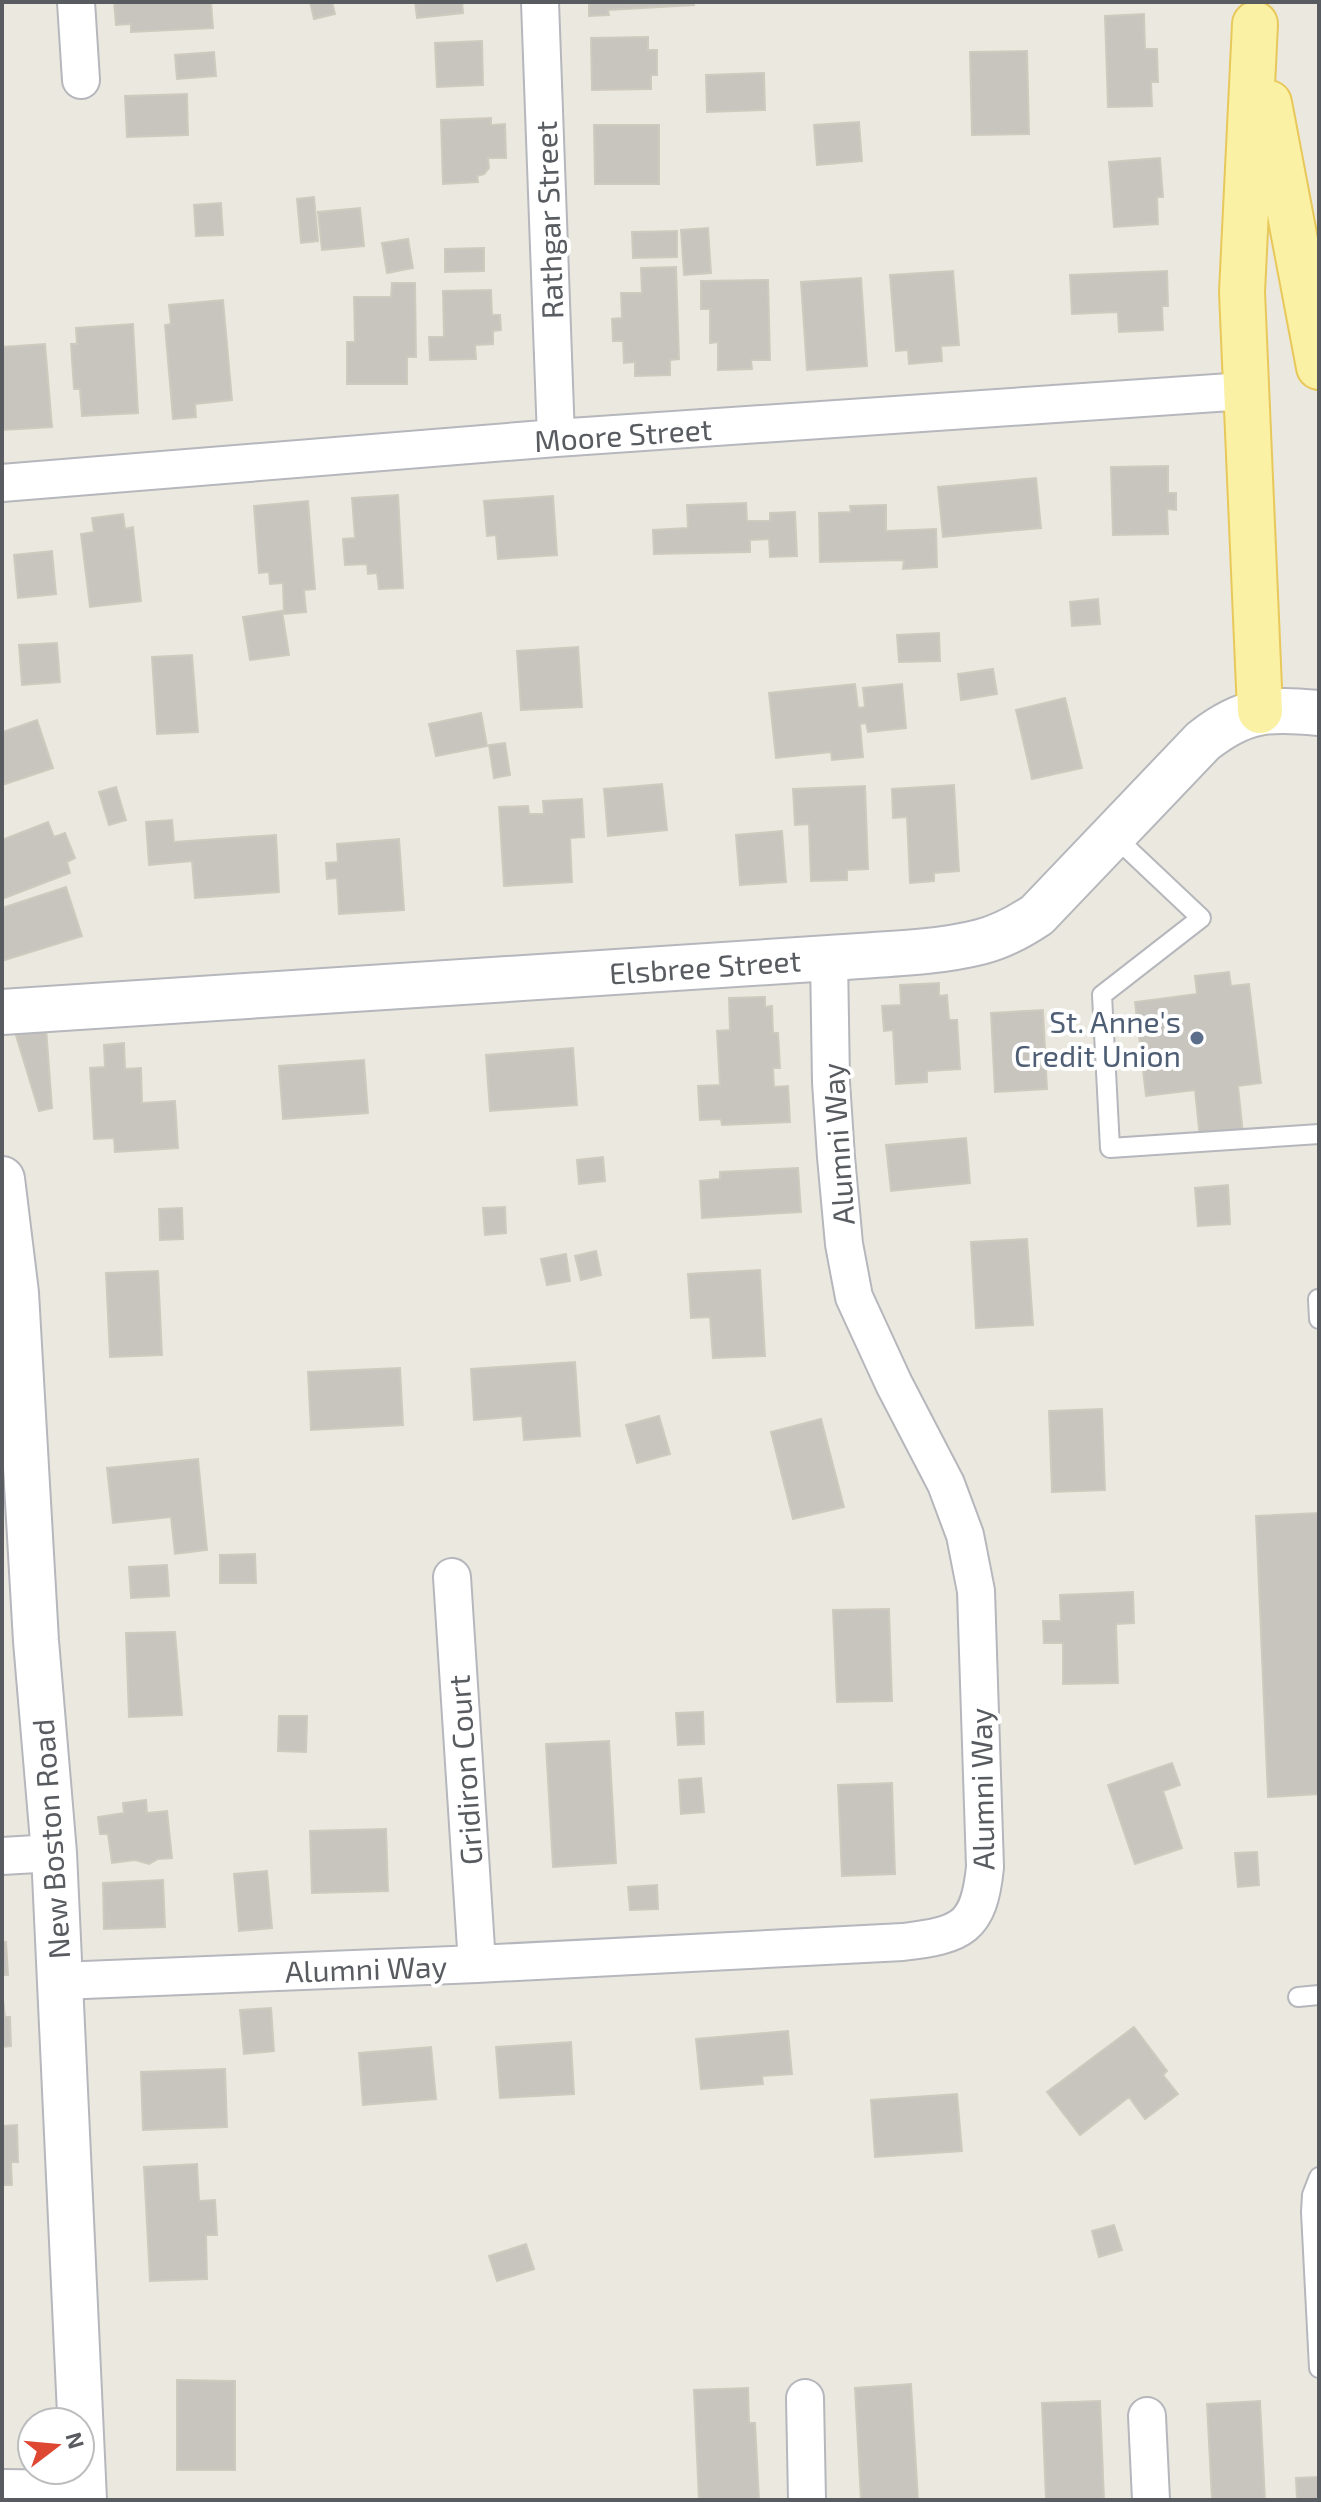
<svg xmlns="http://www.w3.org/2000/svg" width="1321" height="2502" font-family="'Exo 2',sans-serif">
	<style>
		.building { fill: #c8c5bf; stroke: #cfcabe; stroke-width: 2 }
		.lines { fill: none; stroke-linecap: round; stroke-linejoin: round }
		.service-casing { stroke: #b5b7bc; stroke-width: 22 }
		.minor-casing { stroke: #b5b7bc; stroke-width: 40 }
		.tertiary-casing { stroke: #b5b7bc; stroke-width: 48 }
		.primary-casing { stroke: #e8c85a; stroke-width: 48 }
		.service { stroke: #fff; stroke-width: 18 }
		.minor { stroke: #fff; stroke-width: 36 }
		.tertiary { stroke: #fff; stroke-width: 44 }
		.primary { stroke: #faf1a5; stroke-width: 44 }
		.service-dot { fill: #5c6f8a; stroke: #fff; stroke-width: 3 }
		.labels { text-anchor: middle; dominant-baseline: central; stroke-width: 8; stroke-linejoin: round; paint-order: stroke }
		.street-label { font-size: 30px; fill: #585b60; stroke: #fff }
		.service-label { font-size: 30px; fill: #4e5e75; stroke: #fff; text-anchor: end }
	</style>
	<rect width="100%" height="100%" fill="#ebe9df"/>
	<path class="building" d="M114 2H211L213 28 131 32V24L116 25Z
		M310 2H332L335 14 314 19Z
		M415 2H462L463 13 417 18Z
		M589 2H694V5L608 10 609 15 589 16Z
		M1144 14 1145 49H1157L1158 82H1151L1152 106 1108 107 1105 16Z
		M648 37V50H657V75H651V89L592 90 591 38Z
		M482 41 483 85 437 87 435 43Z
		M1027 51 1029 134 972 135 970 52Z
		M214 52 216 76 177 79 175 55Z
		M764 73 765 110 707 112 706 75Z
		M187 94 188 135 127 137 125 96Z
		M491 118V125L505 124 506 158H488L489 168 484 174 477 176 478 182 443 184 441 120Z
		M859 122 862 161 817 165 814 125Z
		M594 125H659V184H595Z
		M1160 158 1163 197H1157L1158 224 1114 227 1109 162Z
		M314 197 318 241 301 243 297 199Z
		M221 203 223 235 196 236 194 205Z
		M360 208 364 246 322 250 318 212Z
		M708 228 711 273 684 275 681 230Z
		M677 231V257L633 258 632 232Z
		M408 239 413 268 387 273 382 243Z
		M484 248V271L445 272V249Z
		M676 267 679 359 670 360V375L635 376V362L624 363 623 341H613L612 319 622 318 621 293H642L641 268Z
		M953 271 959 345 941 346 942 361 909 364 908 350 896 351 890 275Z
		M1167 271 1168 306H1162L1163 330 1119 332 1118 312 1072 314 1070 275Z
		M861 278 867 366 807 370 801 282Z
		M768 280 770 360H751L752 369 718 370V342L710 343V309H701V281Z
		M392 283H415L416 357H407V384H347V342H355L354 297H391Z
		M491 290 492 315H500L501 330 493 331V344L475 345 476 359 430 360 429 337H444L443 291Z
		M223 300 232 400 195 404 196 417 173 419 165 325 171 324 169 305Z
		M133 324 138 413 82 416 80 389H74L71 344H77L76 328Z
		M45 344 52 427 2 430V347Z
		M1168 466V493H1176V510L1167 509 1168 534 1113 535 1111 467Z
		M1036 478 1041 528 943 537 938 487Z
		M398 495 403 588 379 589 377 573 368 574 367 564 345 565 343 539 355 538 352 498Z
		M553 496 557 555 498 559 496 535 487 536 484 501Z
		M308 501 315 589 304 590 306 612 284 614 283 583 270 584 269 572 259 573 254 506Z
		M746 503 747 521H770V513L795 512 797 556 770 557 769 539 750 540V552L654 554 653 530 688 528 687 505Z
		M886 505V531L936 529 937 567 903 569 904 560 820 562 819 513 851 512 850 506Z
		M123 514 125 529 133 527 141 601 90 607 81 534 94 532 92 518Z
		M52 551 56 594 18 598 14 555Z
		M1098 599 1100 624 1072 626 1070 602Z
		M282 611 289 655 250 660 243 617Z
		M939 633 940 661 899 662 897 635Z
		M57 643 60 682 22 685 19 645Z
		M578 647 582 707 521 710 517 651Z
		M192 655 198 732 157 734 152 657Z
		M993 669 997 694 961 700 958 674Z
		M855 684 858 708 865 707 863 688 902 684 906 728 868 732 866 723 860 724 863 757 832 760 831 752 776 758 769 693Z
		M1065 698 1082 768 1032 779 1016 710Z
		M481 713 487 746 436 756 429 724Z
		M37 720 53 768 2 785V728L3 732Z
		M505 743 510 775 494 778 489 745Z
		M662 784 667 830 608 836 604 789Z
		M954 785 959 871 934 873V881L910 883 907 817 893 818 892 789Z
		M865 786 868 869 847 870V880L811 881 809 824 795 825 793 789Z
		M116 787 126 820 109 825 99 792Z
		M582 799 584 837 570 838 572 882 504 886 499 807 528 806 529 814H544L543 801Z
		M172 820 174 842 276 835 279 892 195 898 192 861 149 865 146 822Z
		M48 822 54 837 65 833 75 858 67 862 70 873 2 899V840Z
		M782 831 786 882 740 885 736 835Z
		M399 839 404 910 339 914 337 878 327 879 326 863 338 862 337 844Z
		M66 887 82 936 2 961V908Z
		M1229 972 1231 986 1249 984 1261 1083 1238 1086 1243 1134 1200 1139 1195 1090 1146 1096 1135 1002 1197 994 1195 976Z
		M939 983V996L947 995 949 1020H957L960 1069 927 1071V1082L896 1084 893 1030 884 1031 882 1006 901 1005 900 985Z
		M765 997V1007L772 1006 773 1033H778L780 1068H773L774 1087 788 1086 790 1122 722 1125 721 1119 700 1120 698 1086 720 1085 717 1031 730 1030 729 998Z
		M1043 1010 1047 1089 995 1092 991 1013Z
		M46 1028 52 1108 39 1111 15 1032Z
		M124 1043 125 1069 141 1068 142 1103 175 1101 178 1148 115 1152 114 1138 94 1139 90 1068 105 1067 104 1045Z
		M573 1048 577 1105 490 1111 486 1055Z
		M364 1060 368 1113 283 1119 279 1066Z
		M966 1138 970 1183 891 1191 886 1145Z
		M603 1157 605 1181 579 1184 577 1160Z
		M798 1168 801 1212 702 1218 700 1181 720 1179V1172Z
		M1228 1185 1230 1224 1198 1226 1195 1188Z
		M505 1207 506 1233 485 1235 483 1208Z
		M182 1208 183 1239 160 1240 159 1209Z
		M1027 1239 1033 1325 976 1328 971 1242Z
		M596 1251 601 1275 581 1280 575 1256Z
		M566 1254 570 1281 547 1285 541 1259Z
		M760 1270 765 1356 713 1358 710 1317 691 1318 688 1274Z
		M158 1271 162 1355 110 1357 106 1273Z
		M575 1362 580 1436 524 1440 522 1416 474 1420 471 1369Z
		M400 1368 403 1425 311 1430 308 1372Z
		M1102 1409 1105 1490 1052 1492 1049 1411Z
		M659 1416 670 1454 637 1463 626 1425Z
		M821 1419 844 1507 793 1519 771 1432Z
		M198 1459 207 1550 175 1554 171 1517 113 1523 107 1468Z
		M1319 1513V1794L1268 1797 1256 1516Z
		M255 1554 256 1583H220V1555Z
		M167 1565 169 1596 131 1598 129 1567Z
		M1133 1592 1134 1623 1116 1624 1118 1683 1063 1684V1643H1044L1043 1621H1061L1060 1595Z
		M889 1609 892 1701 837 1702 833 1610Z
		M175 1632 182 1715 129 1717 126 1633Z
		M703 1712 704 1744 678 1745 676 1713Z
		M279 1716H307L306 1752 278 1751Z
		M609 1741 616 1863 553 1867 546 1744Z
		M1172 1763 1180 1785 1163 1791 1182 1848 1135 1864 1108 1785Z
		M701 1778 704 1812 681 1814 679 1780Z
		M892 1783 895 1874 842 1876 838 1785Z
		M146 1800 147 1813 167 1811 172 1858 158 1859 149 1864 135 1860 112 1863 108 1834H100L98 1817 124 1813 123 1803Z
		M386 1829 388 1891 312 1893 310 1831Z
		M1257 1852 1259 1885 1238 1887 1235 1853Z
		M267 1871 272 1928 239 1931 234 1874Z
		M163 1880 165 1927 104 1929 103 1883Z
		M657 1885 658 1909 630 1910 628 1887Z
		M2 1942H6L8 1975H2Z
		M2 1991 5 2017H10L11 2046 2 2047Z
		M271 2008 274 2051 244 2054 240 2010Z
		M1134 2027 1167 2071 1163 2075 1178 2094 1145 2119 1129 2097 1080 2135 1047 2092Z
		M788 2031 792 2074 762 2076 763 2084 701 2089 696 2039Z
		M571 2042 574 2094 500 2098 496 2047Z
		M431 2047 436 2099 363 2105 359 2053Z
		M225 2069 227 2127 143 2130 141 2072Z
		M957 2094 962 2151 875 2157 871 2100Z
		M17 2125 18 2162H11L12 2185H2V2126Z
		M197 2164 199 2201 215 2200 217 2235H206L207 2279 150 2281 144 2167Z
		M1114 2225 1122 2250 1099 2257 1092 2231Z
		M526 2244 534 2269 497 2281 489 2256Z
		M177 2380 235 2381V2470H177Z
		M911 2384 918 2500H861L855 2388Z
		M748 2388 749 2423H755L759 2500H699L694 2390Z
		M1100 2401 1104 2500H1046L1042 2403Z
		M1260 2401 1265 2500H1212L1207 2404Z
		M1319 2477V2500H1297L1296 2478Z"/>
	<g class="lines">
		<g class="service-casing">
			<path id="service" d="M1112 834 1201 918 1102 995 1110 1148 1319 1134
				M1318 1299 1319 1319
				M1298 1997 1319 1995
				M1319 2177 1312 2195 1311 2212 1319 2368"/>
		</g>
		<g class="minor-casing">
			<path id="minor" d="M76 2 81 80
				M540 2 556 438
				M2 483 556 438 1245 391
				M452 1577 477 1964
				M2 1856 54 1853
				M60 1981 477 1964 903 1942C962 1935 979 1928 985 1867L976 1591 965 1535 946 1484 894 1384 854 1297 844 1244 836 1157 831 1082 829 958
				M805 2398 807 2500
				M1147 2416 1151 2500
				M2 2488 83 2489"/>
		</g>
		<g class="tertiary-casing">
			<path id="tertiary" d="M2 1012 829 958C878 954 933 954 980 942 1001 937 1019 927 1037 915L1203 741C1245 708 1267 709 1319 713
				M2 1179 16 1293 36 1641 54 1853 84 2500"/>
		</g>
		<g class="primary-casing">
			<path id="primary" d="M1255 24 1242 292 1260 711
				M1269 103 1319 367"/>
		</g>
		<use href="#service" class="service"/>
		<use href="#minor" class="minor"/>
		<use href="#tertiary" class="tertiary"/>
		<use href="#primary" class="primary"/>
	</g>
	<circle class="service-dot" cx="1197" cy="1038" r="8"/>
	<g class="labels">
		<g class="street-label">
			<text transform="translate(548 220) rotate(-92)">Rathgar Street</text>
			<text transform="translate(623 434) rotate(-4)">Moore Street</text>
			<text transform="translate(705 966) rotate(-4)">Elsbree Street</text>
			<text transform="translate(837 1144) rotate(-94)">Alumni Way</text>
			<text transform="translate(464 1770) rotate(-94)">Gridiron Court</text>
			<text transform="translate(981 1789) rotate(-91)">Alumni Way</text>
			<text transform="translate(50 1839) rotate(-94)">New Boston Road</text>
			<text transform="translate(366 1968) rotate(-2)">Alumni Way</text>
		</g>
		<g class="service-label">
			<text x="1181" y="1021">St. Anne's<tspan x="1181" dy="34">Credit Union</tspan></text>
		</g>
	</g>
	<rect width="1321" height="2502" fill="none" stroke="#585b60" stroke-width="8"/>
	<g transform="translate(56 2446) rotate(74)"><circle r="38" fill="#ffffff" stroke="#bcbdbf" stroke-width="2"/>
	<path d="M0-6L14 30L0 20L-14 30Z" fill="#de4832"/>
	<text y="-12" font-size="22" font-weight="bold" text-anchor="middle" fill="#585b60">N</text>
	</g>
</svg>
